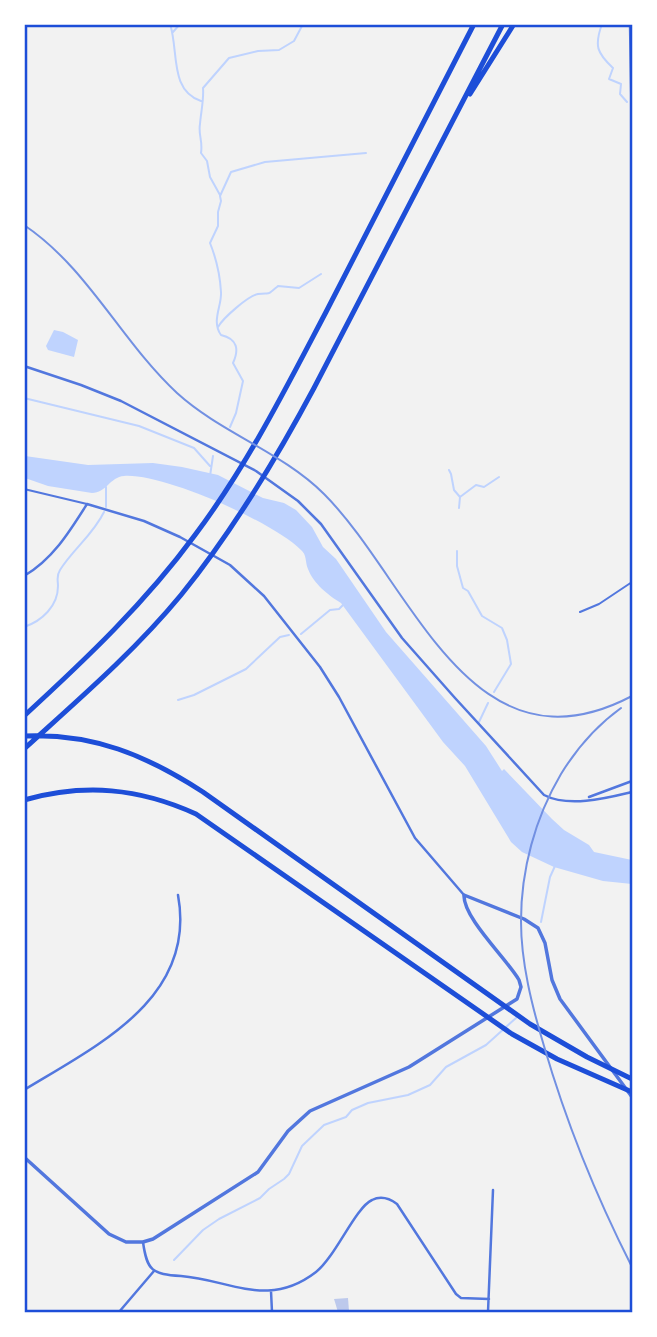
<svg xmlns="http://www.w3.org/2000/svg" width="657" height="1337" font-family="Quicksand,sans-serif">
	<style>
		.water { fill: #bfd3fe }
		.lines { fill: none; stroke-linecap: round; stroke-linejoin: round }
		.stream { stroke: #bfd3fe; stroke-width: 2 }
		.building { fill: #bdc9ec }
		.service { stroke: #5277de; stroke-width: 2 }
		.minor { stroke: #5277de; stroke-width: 2.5 }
		.tertiary { stroke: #5277de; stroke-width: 3.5 }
		.motorway { stroke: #1d4ed8; stroke-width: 5 }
		.rail { stroke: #7290e2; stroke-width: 2 }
		.neatline { fill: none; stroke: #1d4ed8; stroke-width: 2.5 }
	</style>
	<rect width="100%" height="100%" fill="#f2f2f2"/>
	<path class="water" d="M54 330 63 332 78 340 74 357 48 350 46 346Z
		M25 456 88 465 153 463 182 467 218 475 263 498 284 503 296 510 312 527 323 547 336 559 386 632 486 746 502 771 504 769 552 819 564 830 589 845 594 852 632 860V884L603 881 554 867 522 852 511 842 465 766 443 742 341 603C329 596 313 583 308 569 305 562 307 555 301 550 273 522 163 473 124 476 110 477 106 493 92 493L48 486 25 478Z"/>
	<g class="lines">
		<path class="stream" d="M170 24C179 51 169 90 201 101
			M602 24C594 46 597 53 613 68L609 79 621 84 620 94 627 102
			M173 32 180 24
			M220 195 210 177 207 161 201 153C203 141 198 134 200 124 201 111 204 100 203 88L229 58 258 51 279 50 294 41 303 24
			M218 327C223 318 248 296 258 294 272 292 265 297 278 286L299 288 321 274
			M24 398 139 426 194 448 210 466
			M230 427 236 413 243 381 233 363C239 350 238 339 221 335 211 321 222 306 221 292 220 274 216 258 210 243L218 226V212L221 201 220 196 231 172 265 162 366 153
			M449 470 451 474 454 490 460 497 459 508
			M210 476 213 456
			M106 487V507
			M460 497 476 485 484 487 499 477
			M457 551V566L463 588 468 591 482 616 502 628 507 640 511 664 494 692
			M24 627C42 621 58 606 58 586 58 580 56 576 60 570 73 549 93 535 104 512
			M301 634 330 610 339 609 343 605
			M178 700 194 695 246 669 280 637 289 635
			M479 722 488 703
			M541 922 550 877 555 866
			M174 1260 203 1230 219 1219 260 1198 269 1189 284 1179 289 1174 302 1146 324 1125 346 1117 352 1110 368 1103 408 1095 430 1085 446 1067 486 1045 516 1018"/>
	</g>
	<path class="building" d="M348 1298 349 1311 338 1312 334 1299Z"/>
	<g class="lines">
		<path class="service" d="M24 489 87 504
			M580 612 599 604 632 582"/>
		<path class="minor" d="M630 24 632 136
			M24 366 81 385 121 401 256 471 298 501 321 524 402 638 455 698 544 795C569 808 607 798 632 792
			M24 576C53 559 70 531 87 504L144 521 180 537 230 565 264 596 320 667 339 697 415 838 464 895
			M589 797 632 781
			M24 1090C98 1045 197 998 178 895
			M143 1242C147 1271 152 1274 181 1276 231 1280 268 1309 316 1272 336 1256 355 1208 372 1200 380 1196 389 1198 397 1204L456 1294 461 1298 489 1299
			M271 1291 272 1312
			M119 1312 154 1271
			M488 1312 493 1190"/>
		<path class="tertiary" d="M24 1157 109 1234 126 1242H143L153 1239 258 1172 288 1131 310 1111 409 1067 517 999 521 987 519 980C507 959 463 918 464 895L524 919 538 928 545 943 552 980 560 999 632 1097"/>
		<path class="motorway" d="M470 94 514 24
			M24 716C86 659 145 603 195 535 247 466 286 388 326 312 376 216 425 120 474 24
			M24 736C93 733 146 755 203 792L530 1024 587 1057 632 1079
			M24 749C78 700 134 652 181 595 233 531 275 461 314 388L503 24
			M24 800C85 783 139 788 196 814L512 1034 557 1059 632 1092"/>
		<path class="rail" d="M24 225C88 268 121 341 177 393 221 433 282 452 324 494 412 582 470 781 632 696
			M621 708C596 726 577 748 561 774 535 818 521 870 521 921 521 963 532 1006 544 1046 566 1122 596 1196 632 1267"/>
	</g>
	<rect width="657" height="1337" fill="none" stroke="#ffffff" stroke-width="52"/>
	<rect x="26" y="26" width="605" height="1285" class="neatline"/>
</svg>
